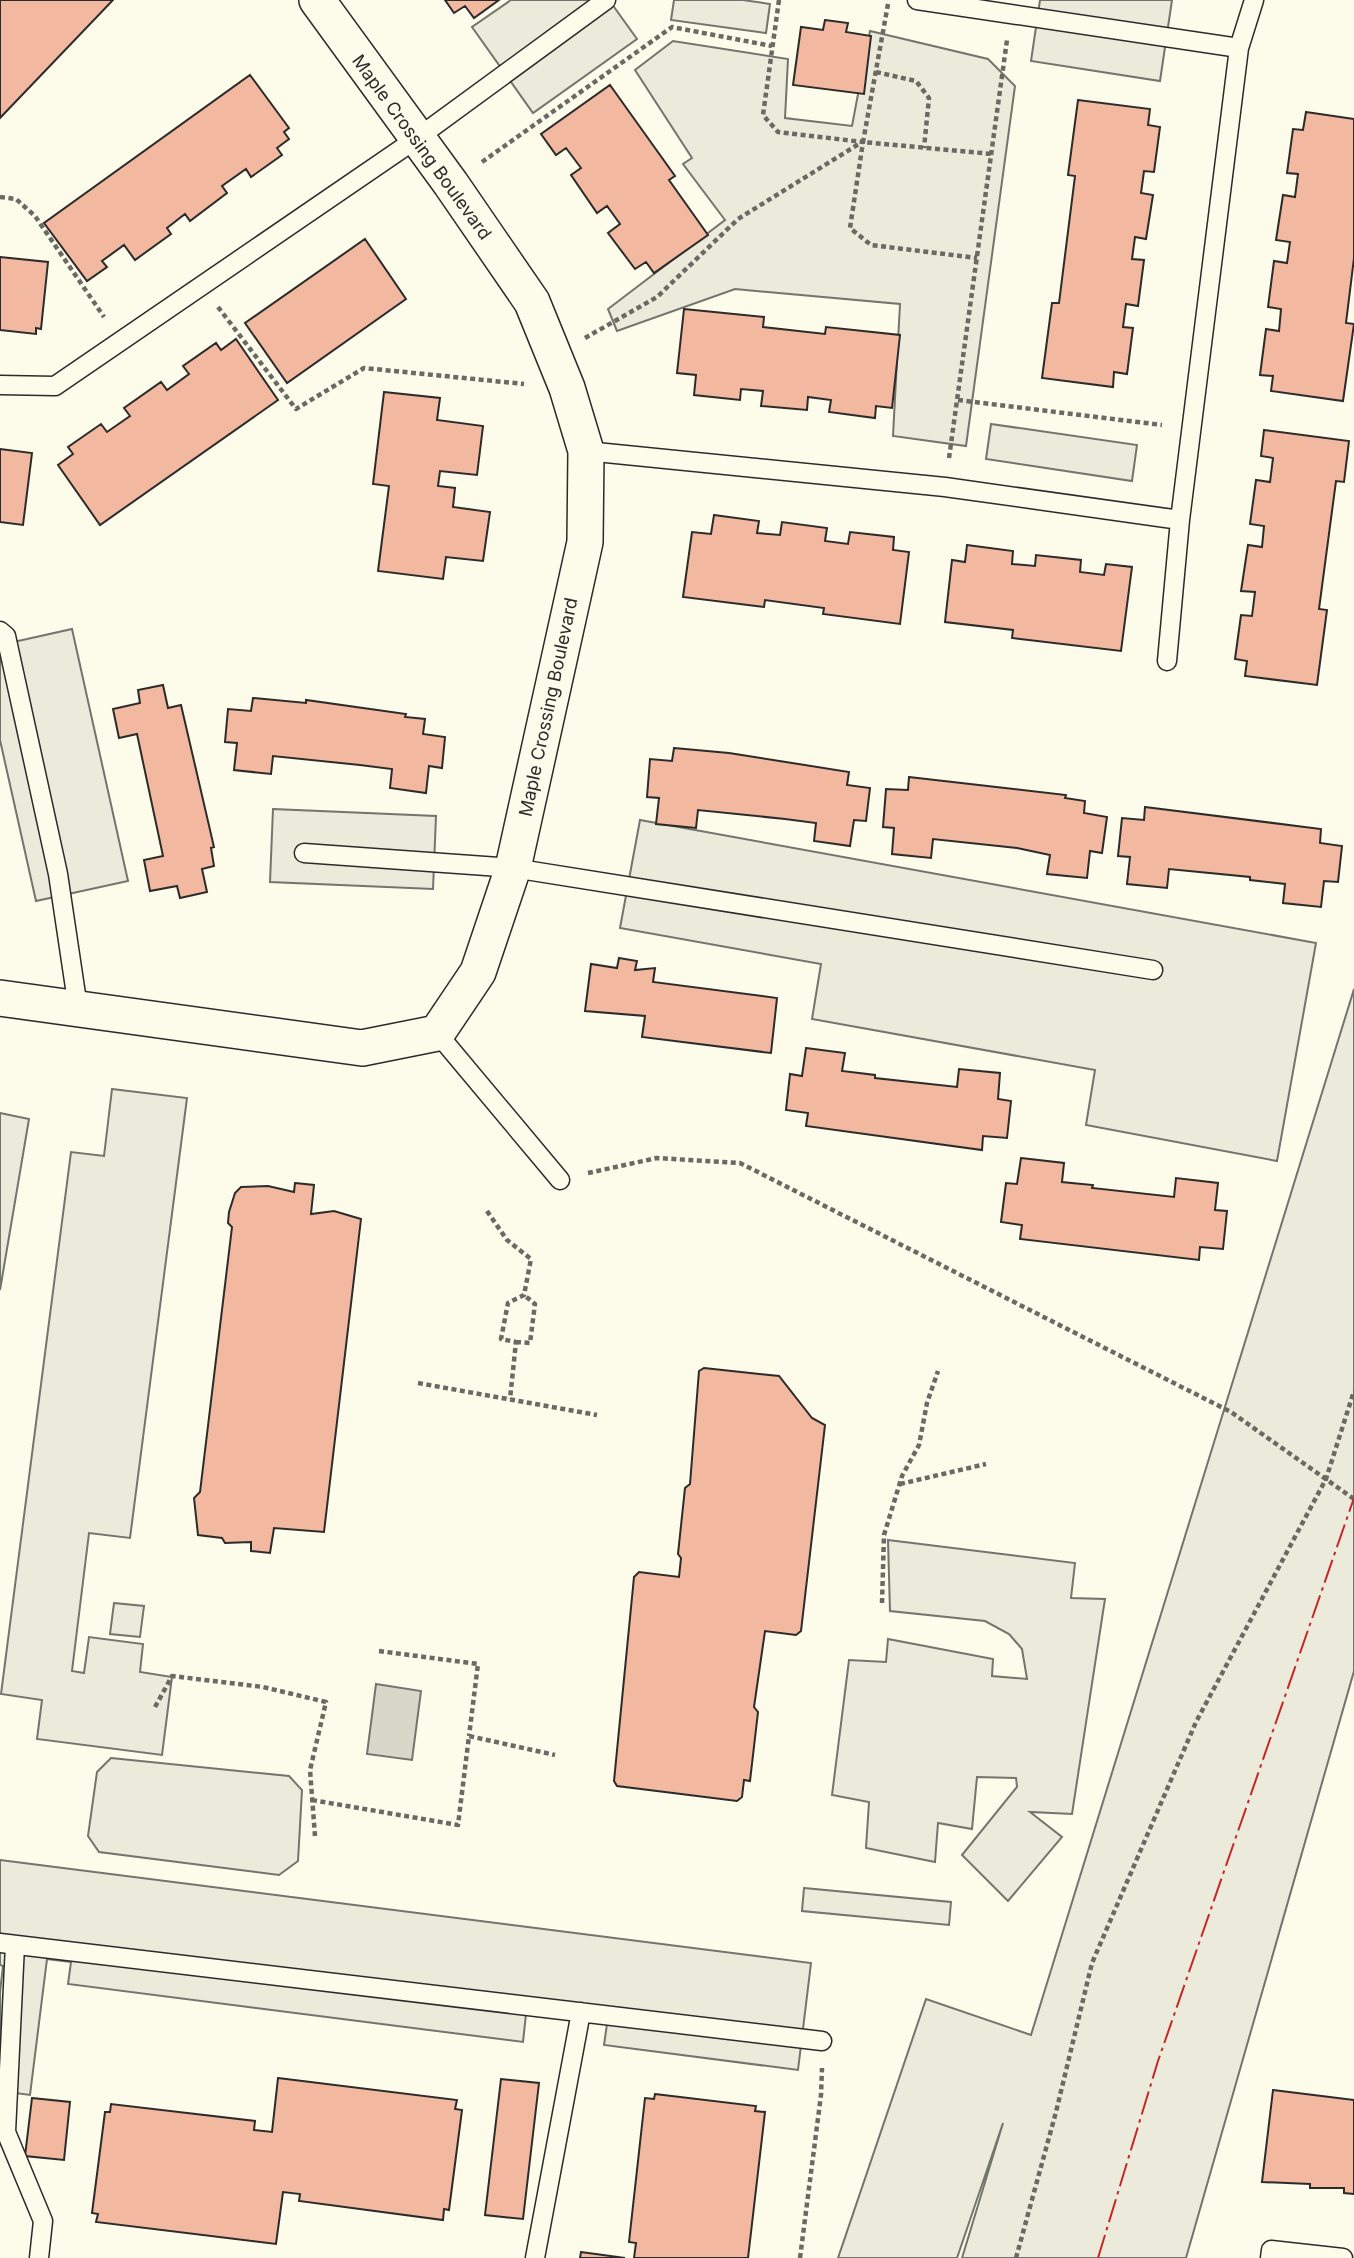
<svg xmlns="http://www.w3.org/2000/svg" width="1354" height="2258" font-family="Inter,sans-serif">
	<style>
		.green { fill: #ecebdb; stroke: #74746e; stroke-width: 2 }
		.parking { fill: #eceadb; stroke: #74746e; stroke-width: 2 }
		.water { fill: #d8d7c9; stroke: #74746e; stroke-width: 2 }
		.building { fill: #f2b8a0; stroke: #2b2b2b; stroke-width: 2 }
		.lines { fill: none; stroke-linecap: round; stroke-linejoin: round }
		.service-casing { stroke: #2b2b2b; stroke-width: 21 }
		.minor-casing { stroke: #2b2b2b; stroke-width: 38 }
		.path { stroke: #6a6964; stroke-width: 4.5; stroke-dasharray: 5 3.5; stroke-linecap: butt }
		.service { stroke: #fdfbea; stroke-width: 18 }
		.minor { stroke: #fdfbea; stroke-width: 35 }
		.power { stroke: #c62828; stroke-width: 2; stroke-dasharray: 24 5 3.5 5; stroke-linecap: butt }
		.labels { text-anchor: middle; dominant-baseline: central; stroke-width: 5; stroke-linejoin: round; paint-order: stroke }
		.street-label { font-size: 18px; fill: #2b2b2b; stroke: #fdfbea }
	</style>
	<rect width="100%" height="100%" fill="#fdfbea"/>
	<path class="green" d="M870 31 988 59 1015 86 966 446 893 436 900 304 735 289 617 331 608 309 725 220 683 164 692 158 635 70 673 41 788 59 785 118 852 126Z
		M1354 989V1671L1186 2258H962L1003 2123 957 2258H838L926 1999 1031 2035Z
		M111 1758 289 1776 302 1790 298 1861 279 1875 99 1852 88 1836 97 1772Z"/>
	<path class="parking" d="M511 0H609L637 39 533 113 472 27Z
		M674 0H743L770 4 766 33 671 20Z
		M1040 0H1172L1160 81 1031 61Z
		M991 424 1137 445 1132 481 986 459Z
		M72 629 128 881 36 901 0 740V645Z
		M273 809 436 816 433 889 270 882Z
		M640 820 1316 943 1277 1161 1086 1125 1095 1070 812 1019 821 964 620 928Z
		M112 1089 187 1098 130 1538 89 1533 72 1671 84 1673 89 1637 143 1644 140 1672 172 1677 162 1755 37 1739 42 1700 1 1694 71 1152 104 1156Z
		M0 1113 29 1119 0 1290Z
		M888 1540 1075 1563 1071 1598 1105 1599 1072 1814 1030 1812 1062 1837 1008 1901 962 1855 1017 1787 1016 1778 977 1777 972 1829 938 1823 935 1862 866 1848 869 1802 832 1795 849 1660 886 1662 888 1639 993 1659 992 1676 1027 1679 1022 1649 1009 1634 985 1621 890 1611Z
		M114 1603 144 1606 140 1637 110 1634Z
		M0 1860 811 1963 798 2070 604 2045 607 2024 526 2014 523 2042 68 1984 71 1962 47 1959 30 2095 0 2091V1992L3 1966 0 1965Z
		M804 1888 951 1902 949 1925 802 1911Z"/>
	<path class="water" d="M376 1684 421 1691 412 1760 367 1754Z"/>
	<path class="building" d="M0 0H113L0 118Z
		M445 0H499L474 18 465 6 454 13Z
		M825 20 848 23 846 32 871 36 864 94 793 85 801 27 823 30Z
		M250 75 289 128 284 132 289 139 277 148 282 155 251 177 246 169 222 186 227 193 190 221 185 214 167 228 171 234 135 260 124 245 102 261 107 267 87 281 44 223Z
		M610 85 675 176 669 180 708 235 654 273 646 262 635 269 608 233 620 224 607 206 597 213 571 175 581 168 566 148 556 155 541 134Z
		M1078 100 1150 109 1148 125 1160 127 1154 172 1144 171 1141 193 1153 195 1146 239 1135 237 1132 259 1144 260 1138 306 1126 304 1123 327 1133 328 1127 374 1114 372 1113 387 1042 378 1052 303H1059L1075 176 1068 175Z
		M1306 112 1354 119V258L1346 323 1354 324 1343 401 1271 391 1273 376 1260 375 1266 329 1279 331 1281 309 1268 307 1274 261 1287 263 1290 242 1276 240 1283 195 1295 197 1298 174 1287 173 1293 129 1303 130Z
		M365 239 406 299 287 383 245 323Z
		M0 257 48 262 41 329 36 328V334L0 330Z
		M684 309 764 317 763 327 825 334 826 327 900 335 892 408 876 406 875 418 829 412 831 400 808 397 807 410 761 406 763 391 741 389 740 400 694 395 696 375 677 373Z
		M236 339 278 400 100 525 58 465 73 454 68 447 101 424 107 432 130 416 124 408 161 382 167 390 189 374 183 366 216 343 221 350Z
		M384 392 440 398 437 420 483 426 477 475 440 471 438 486 455 488 453 507 490 512 483 561 446 557 443 579 378 571 389 486 373 484Z
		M1264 430 1349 441 1344 482 1336 481 1319 609 1327 610 1317 685 1245 676 1247 661 1235 659 1241 615 1252 616 1255 592 1241 591 1248 545 1262 547 1264 526 1250 524 1256 480 1270 482 1273 458 1261 456Z
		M0 449 32 453 23 525 0 522Z
		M714 515 759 521 757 533 780 535 782 522 827 528 825 541 848 544 850 532 894 537 893 550 909 552 900 624 823 614 824 608 765 600 764 607 683 597 692 532 711 534Z
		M967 545 1013 551 1012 564 1035 566 1036 555 1081 560 1080 572 1104 575 1106 564 1132 567 1121 651 1012 638 1013 630 945 622 952 560 965 562Z
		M163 685 168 708 181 705 214 847 211 848 214 866 202 869 207 892 180 898 177 886 150 891 144 860 163 856 137 734 119 738 113 709 140 703 138 690Z
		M253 698 306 703V700L406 714 405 717 425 719 423 734 445 737 442 768 429 766 426 793 390 788 392 769 360 765 273 756 271 774 234 770 237 743 225 742 228 709 251 711Z
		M674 748 729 753 849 772 847 785 870 788 866 821 854 820 850 846 814 841 816 823 785 819 698 810 696 828 656 824 659 798 647 797 650 759 672 761Z
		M909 777 1066 795 1065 798 1085 801 1084 813 1107 817 1102 853 1090 851 1087 878 1047 874 1050 855 1017 848 933 839 931 858 892 854 894 828 883 827 886 789 908 790Z
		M1145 807 1321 829 1320 843 1342 846 1338 882 1324 881 1321 907 1283 903 1285 884 1250 880V877L1169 869 1167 888 1127 884 1130 857 1118 856 1122 818 1144 820Z
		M619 958 637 961 635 970 655 968 653 982 777 998 771 1053 642 1037 645 1016 585 1011 591 964 617 968Z
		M806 1048 845 1053 842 1071 875 1075V1078L957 1087 959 1069 1000 1073 998 1099 1011 1101 1007 1138 983 1136 982 1150 806 1126 808 1113 786 1110 790 1074 802 1076Z
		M1021 1158 1064 1163 1062 1182 1093 1185 1092 1188 1174 1197 1176 1178 1218 1183 1215 1210 1227 1211 1223 1249 1200 1247 1199 1260 1020 1239 1022 1225 1001 1222 1006 1183 1017 1184Z
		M295 1183 314 1185 311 1214 334 1211 361 1219 324 1532 274 1528 270 1553 251 1551V1542L225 1543 222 1538 198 1535 194 1498 200 1492 232 1227 228 1223 229 1212 235 1193 241 1187 268 1186 294 1192Z
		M704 1368 779 1376 812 1418 825 1425 801 1631 796 1635 765 1631 754 1707 758 1712 750 1781 744 1780 742 1797 737 1801 617 1786 614 1781 634 1577 639 1572 679 1577 681 1558 678 1554 685 1488 690 1484 699 1371Z
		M278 2078 457 2100 455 2109 462 2110 449 2210 444 2209 443 2220 299 2201 300 2194 283 2192 276 2244 96 2222 98 2214 92 2213 105 2112H110L111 2104 255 2121 254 2130 272 2132Z
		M501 2079 539 2083 523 2219 485 2215Z
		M1273 2090 1354 2100V2194L1344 2193V2188H1310V2184L1262 2182Z
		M655 2094 756 2106 755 2111 765 2112 748 2258H634L636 2243 629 2242 645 2098 654 2099Z
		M32 2098 70 2102 64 2160 25 2156Z
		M581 2252 625 2258H580Z"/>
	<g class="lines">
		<g class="service-casing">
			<path id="service" d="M917 0 1239 48
				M0 385 55 386 416 139 606 0
				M586 451 945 487 1180 520
				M0 631 6 636 58 874 78 1008
				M1167 661 1180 520 1239 48 1254 0
				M304 853 513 868 1153 970
				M437 1033 560 1180
				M0 1943 822 2041
				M15 1945 6 2132 43 2221 39 2258
				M535 2258 581 2012
				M1270 2258 1271 2250 1343 2258"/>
		</g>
		<g class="minor-casing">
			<path id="minor" d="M0 998 362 1048 437 1033 478 972 513 868 585 542 586 451 567 388 532 302 451 184 317 0"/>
		</g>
		<path class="path" d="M779 0 763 115 778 132 863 142 850 228 871 245 977 258
			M888 4 863 142 992 154
			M876 72 916 81 929 98 924 148
			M482 162 672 27 772 46
			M0 197 16 199 35 216 104 317
			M218 307 296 409 364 368 524 384
			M585 338 657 297 738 219 862 142
			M958 400 1162 425
			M949 458 1007 40
			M588 1173 657 1158 740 1163 1231 1412 1354 1499
			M487 1211 507 1240 531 1259 524 1295 508 1303 501 1339 516 1342 510 1399
			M516 1342 530 1343 535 1304 524 1295
			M418 1383 597 1415
			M900 1484 986 1464
			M882 1603 884 1535 902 1476 919 1445 927 1403 938 1371
			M379 1651 478 1664 469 1736
			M155 1707 172 1676 263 1687 326 1702 310 1770 315 1836
			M312 1800 458 1825 469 1736 555 1755
			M800 2258 821 2095 822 2068
			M1016 2258 1056 2112 1092 1963 1196 1722 1326 1479 1354 1391"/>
		<use href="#service" class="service"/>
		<use href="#minor" class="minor"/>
		<path class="power" d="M1098 2258 1158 2061 1354 1498"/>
	</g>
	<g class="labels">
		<g class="street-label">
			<text transform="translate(422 147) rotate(54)">Maple Crossing Boulevard</text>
			<text transform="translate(548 707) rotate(-78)">Maple Crossing Boulevard</text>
		</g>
	</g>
</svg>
